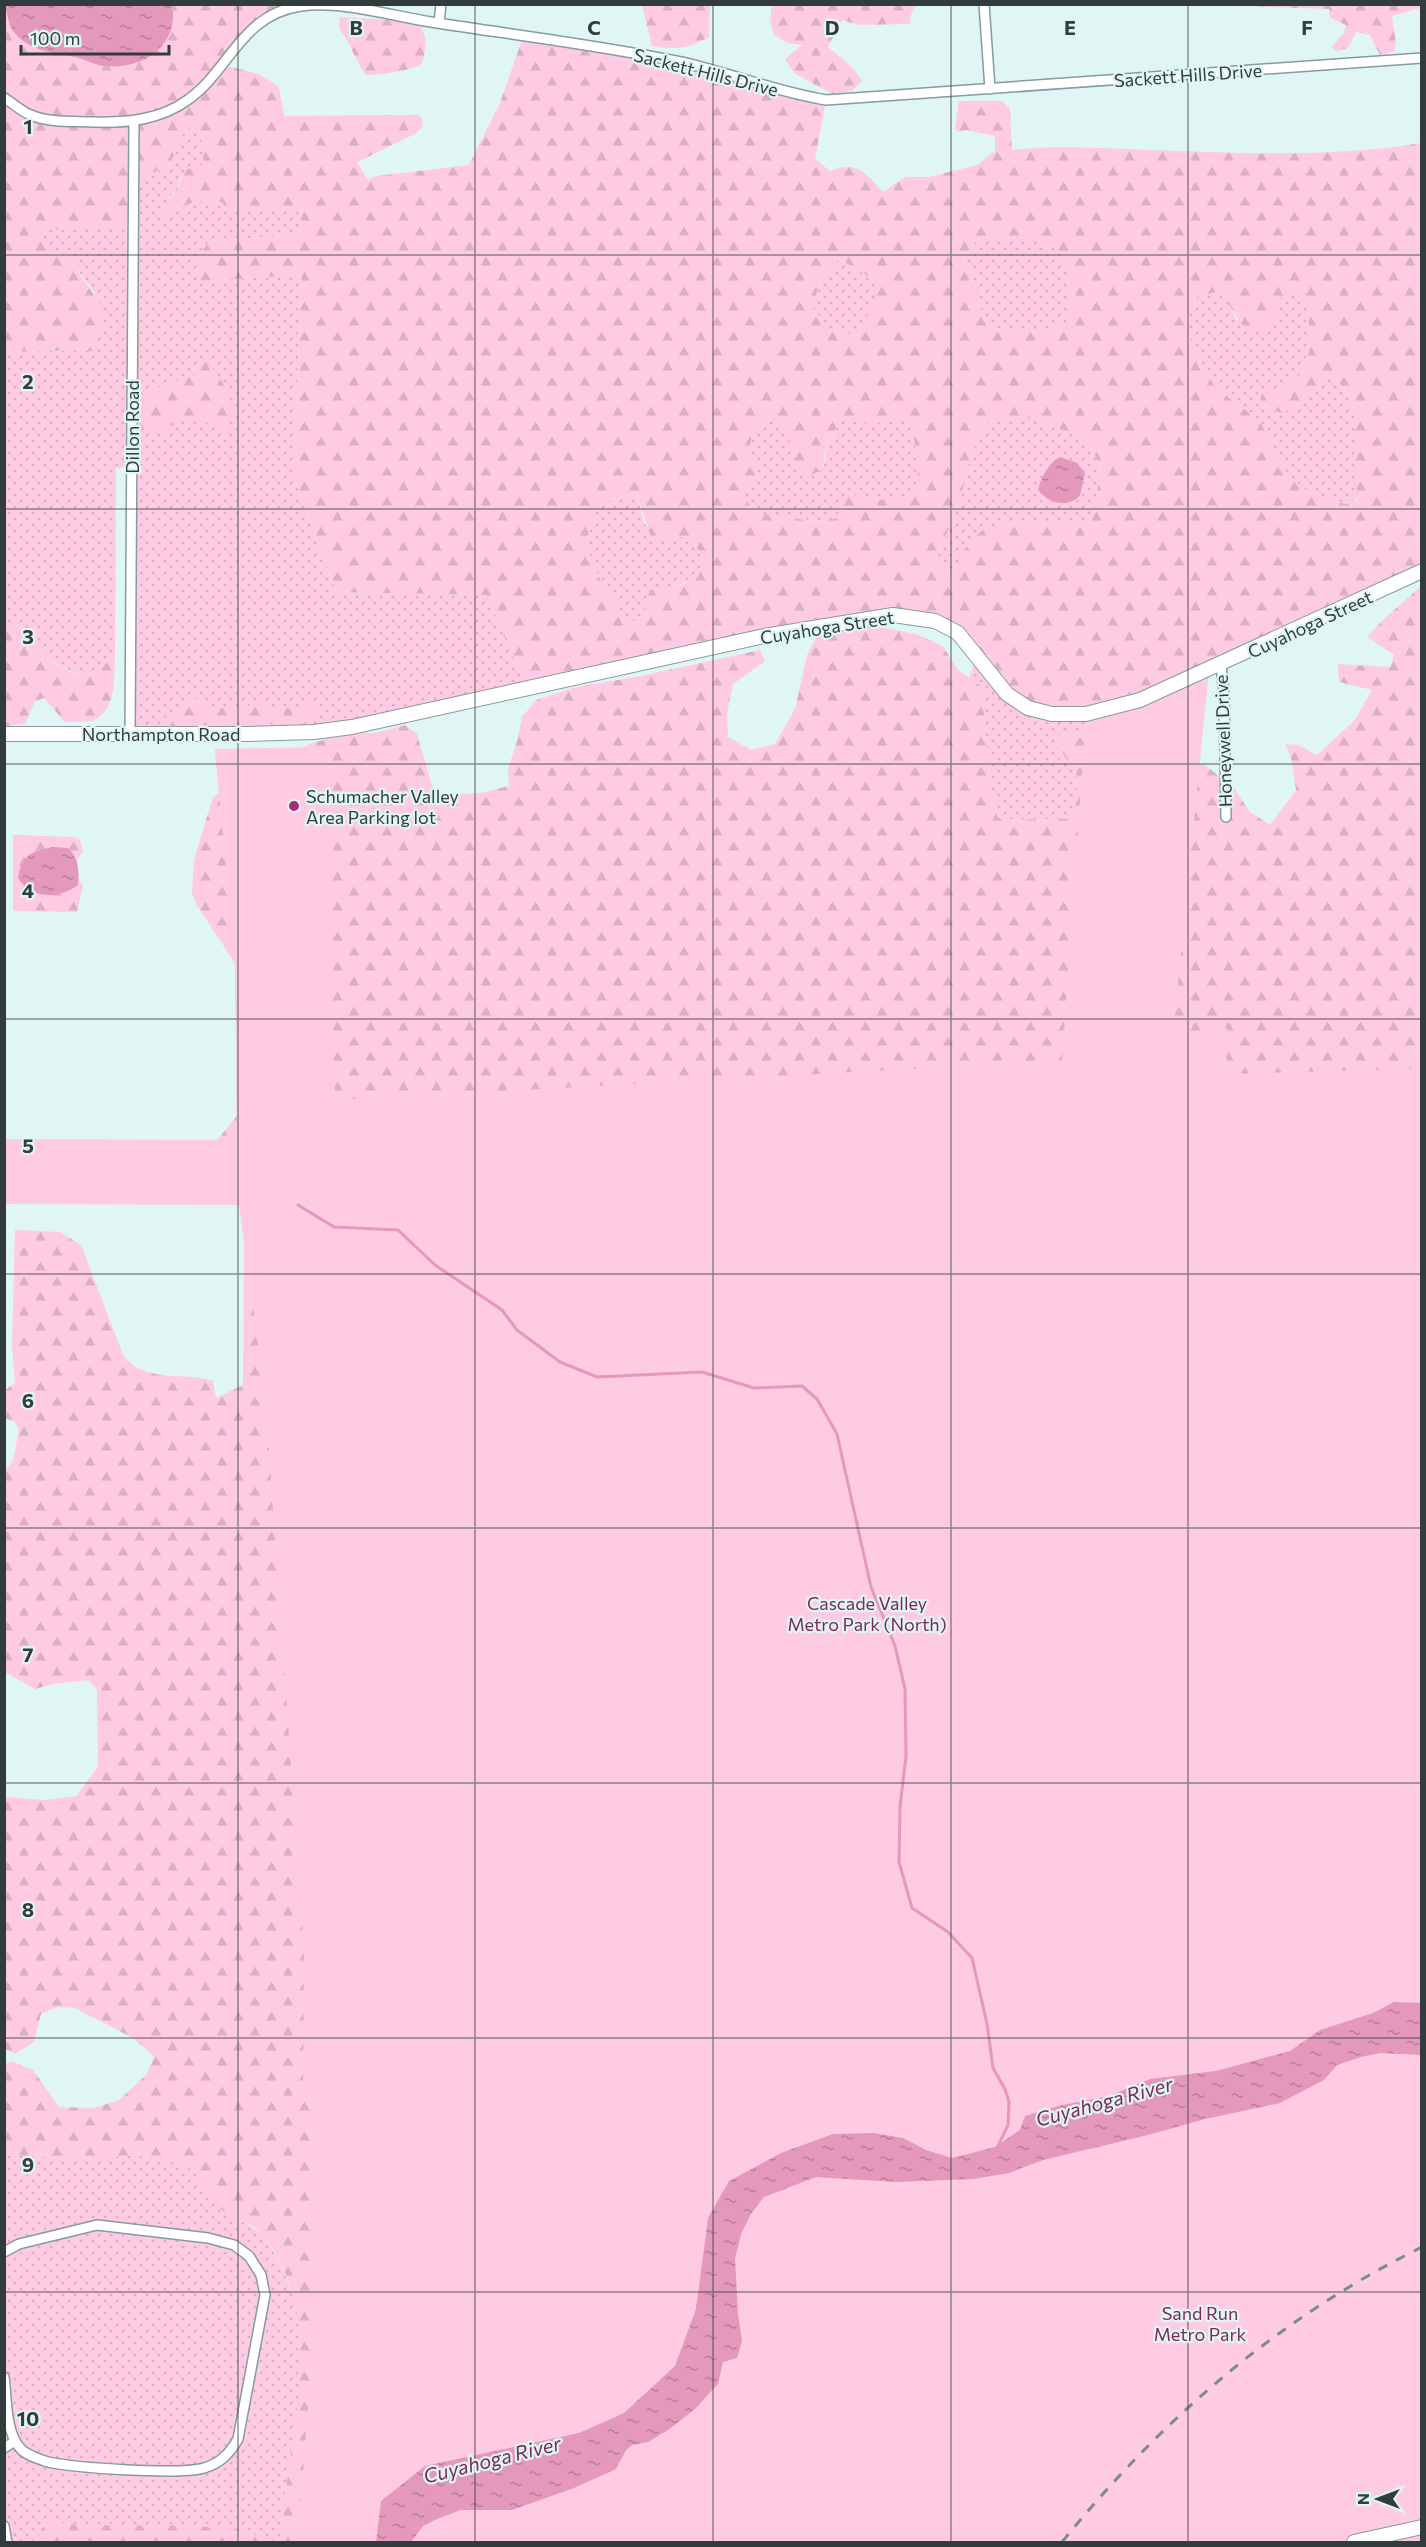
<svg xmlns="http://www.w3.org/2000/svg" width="1426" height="2547" font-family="Commissioner,sans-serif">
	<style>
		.grass { fill: url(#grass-dots) }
		.forest { fill: url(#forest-firs); fill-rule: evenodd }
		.park { fill: #fecbe2 }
		.water { fill: url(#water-ripples) }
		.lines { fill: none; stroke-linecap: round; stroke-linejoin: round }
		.stream { stroke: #e498bb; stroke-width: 3 }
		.street-casing { stroke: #869b9b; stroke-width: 12 }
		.secondary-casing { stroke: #869b9b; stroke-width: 16 }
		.street { stroke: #fff; stroke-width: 9 }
		.secondary { stroke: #fff; stroke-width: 14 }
		.rail { stroke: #7d8c8b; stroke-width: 3; stroke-dasharray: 10 10; stroke-linecap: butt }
		.grid { fill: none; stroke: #333c3c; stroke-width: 1.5; stroke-opacity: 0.55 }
		.poi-dot { fill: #ad2a75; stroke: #dff6f5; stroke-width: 2 }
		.labels { text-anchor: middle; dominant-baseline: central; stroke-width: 4.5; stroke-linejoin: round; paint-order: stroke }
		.street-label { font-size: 18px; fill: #333c3c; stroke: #dff6f5 }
		.poi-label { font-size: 18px; fill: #333c3c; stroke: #dff6f5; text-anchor: start }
		.park-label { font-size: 18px; fill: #7f2857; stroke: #dff6f5 }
		.water-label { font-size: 20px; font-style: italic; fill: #7f2857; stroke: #dff6f5 }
		.grid-label { font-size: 20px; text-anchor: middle; font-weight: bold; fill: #333c3c; stroke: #dff6f5; stroke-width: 4.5; stroke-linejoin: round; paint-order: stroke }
	</style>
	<defs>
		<pattern id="grass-dots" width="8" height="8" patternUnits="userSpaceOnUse" patternTransform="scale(1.5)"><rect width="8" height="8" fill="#fecbe2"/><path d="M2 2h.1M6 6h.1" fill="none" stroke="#daafc3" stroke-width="1.8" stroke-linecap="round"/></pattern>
		<pattern id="forest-firs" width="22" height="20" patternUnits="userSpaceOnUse" patternTransform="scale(1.5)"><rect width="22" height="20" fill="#fecbe2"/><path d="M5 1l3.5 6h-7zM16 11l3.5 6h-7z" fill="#daafc3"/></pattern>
		<pattern id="water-ripples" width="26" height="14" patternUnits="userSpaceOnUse" patternTransform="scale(1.5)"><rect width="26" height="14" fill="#e498bb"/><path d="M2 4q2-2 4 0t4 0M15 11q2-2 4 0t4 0" fill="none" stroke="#b97d99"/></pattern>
	</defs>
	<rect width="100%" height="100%" fill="#dff6f5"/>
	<path class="grass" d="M190 128 201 130 205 164 181 177 177 189 169 197 164 217 195 201 222 202 227 211 302 207 300 235 209 241C200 253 195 266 199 281L302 275 293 473 336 592 488 595 526 689 352 727 130 733 131 468H116L115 659 102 665 97 673C61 679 37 648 16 624L5 625 4 352 84 350 95 351V293L72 262 41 240 47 230 133 225V181L169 166 183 134Z
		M1020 237C1029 239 1040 240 1048 244 1077 260 1068 297 1066 324L1036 333 989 327 981 311 970 267 963 261 976 240Z
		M838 259 871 278 879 292 858 336 829 328 812 308 821 279Z
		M1218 292 1227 301 1237 321 1278 298 1294 294 1307 308 1311 346 1302 373 1286 386 1303 404 1330 376C1371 403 1349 457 1359 498L1345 504 1309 492 1290 478 1259 420 1216 388 1204 369 1187 330 1188 308 1198 296Z
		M1028 416 1087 440 1101 468 1093 519 1073 523 1046 525 1026 520 1009 524 954 577 936 560 961 497 971 454 988 422Z
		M843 418 865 424 912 419 918 471 915 493 888 501 859 495 835 519 814 521 757 513 742 497 758 477 750 453 751 437 771 420 824 467 827 445Z
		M637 495 644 523 659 541 685 536 696 546 702 558 698 576C680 586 663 589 646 599L644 620 638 623 624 617C611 594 592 574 588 547 586 536 592 521 595 510L616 497Z
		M977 656 1086 714 1085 734 1054 735C1058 752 1073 764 1077 777 1080 791 1075 808 1070 820 1045 818 1022 821 998 819L992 792 981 686 969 678Z
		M4 2155 83 2159 136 2155 193 2169 221 2209 263 2234 281 2265 297 2305 302 2348 306 2352 299 2427 285 2490 284 2542H5Z"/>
	<path class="forest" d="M1421 4 1420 8 1392 16 1396 43 1394 52 1380 55 1370 35 1356 32 1348 48 1337 51 1331 47 1344 33 1346 25 1330 18 1329 9 1213 5Z
		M172 5H279L278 13C253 26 236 43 221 66 243 69 262 73 279 87L284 116 417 115 422 117 423 126 415 134 357 162 368 180 376 176 469 165 500 103 523 37 681 62 790 93 826 100 815 159 830 171C857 160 866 173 883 192L905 177H929L977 165 995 151V136L965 130 958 132 955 128 959 101H1002L1010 108 1012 150C1057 145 1103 148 1148 150 1239 153 1332 158 1421 143V571L1350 605 1134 703 1135 726 1149 751 1165 760 1205 765 1234 788 1249 811 1270 825 1296 790 1291 758 1285 744 1298 745 1317 755 1355 720 1372 690 1339 682 1338 664 1390 667 1394 655 1367 637 1383 620 1421 586 1422 1214 1411 1260 1416 1344 1406 1571 1417 1644 1422 1646 1421 1950 1214 2004 1135 2036 1022 2076 1003 2104 998 2126 981 2137 958 2144 940 2143 929 2138 909 2141 874 2133 833 2134 781 2153 729 2181 708 2218 696 2309 675 2366 624 2413 579 2433 424 2466 381 2501 376 2542H284C284 2524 283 2506 286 2488 297 2401 321 2314 264 2236 255 2224 234 2219 222 2210 210 2200 201 2181 192 2169L136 2155 83 2159 5 2155V2064L11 2061 33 2070 59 2107 92 2108 118 2101 147 2074 154 2056 133 2038 75 2008 57 2007 41 2014 34 2042 15 2054 5 2049V1797L44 1800 77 1796 98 1766 97 1690 88 1680 53 1684 35 1689 5 1672V1471L13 1461 19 1429 14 1421 4 1418 5 1390 15 1383 12 1346 15 1230 60 1232 81 1245 124 1357C129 1361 135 1367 140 1369 163 1380 190 1373 213 1381L216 1398 243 1385 244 1240 239 1196 233 1186 237 1141 217 1140 237 1116 235 963 196 904 192 892 194 860 213 797 219 793 215 752 245 751 251 815V859L263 860 275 846 285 839H302L322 827 310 789 291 769V756L309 744 348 733H376L405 725 417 734 435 795 480 793 509 786 508 769 518 738 522 717 536 700 576 687 641 676 760 650 765 661 733 684 727 714 728 737 751 750 775 744 795 709 807 655 821 628 866 624 916 634 943 646 958 670 981 686 992 792 998 819C1022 821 1045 818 1070 819 1074 808 1080 790 1077 777 1073 764 1058 752 1054 735L1085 734 1086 714C1071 714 1056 716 1041 712 990 700 982 635 933 620 888 607 837 622 793 631 703 647 614 669 526 689L487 595 336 592 293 473 302 275 199 281C196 265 199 253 209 241L300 235 302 207 227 211 222 202 195 201 164 217 161 209 177 189 186 170 204 164 200 130 190 128 183 134 169 166 133 181V225L47 230 42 239 72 262 102 307 103 315 95 352 84 350 5 352 4 6C7 14 9 26 14 31 33 50 52 52 76 57 86 59 97 66 107 66 144 69 180 44 172 5ZM1020 237C1029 239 1040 240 1048 244 1077 260 1068 297 1066 324L1036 333 989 327 981 311 970 267 963 260 976 240ZM839 259 871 278 878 292 858 336 829 328 812 308 821 279ZM1218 292C1231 304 1236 320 1250 333L1267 328 1278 317V298L1294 294 1307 308 1311 346 1302 373 1286 386 1261 395 1260 405 1281 413 1303 404 1330 376C1364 398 1353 431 1354 466 1354 477 1356 488 1359 499L1345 504 1309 492 1290 478 1259 420 1216 388 1204 369 1187 330 1188 308 1198 296ZM1028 416 1087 440 1101 468 1093 519 1073 523 1046 525 1026 520 983 529 962 552 954 577 936 560 961 497 971 454 988 422ZM843 418 865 424 912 420 918 471 915 493 888 501 859 495 846 496 835 519 813 521 757 513 743 497 758 477 750 453 751 438 770 420 787 435 803 477C832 470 819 464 828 443 832 434 838 426 843 418ZM637 495 651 537 659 541 685 536 696 546 702 558 698 576 682 585 651 590 646 599 644 620 638 623 624 617C611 594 592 574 588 547 586 536 592 521 595 510L616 497Z
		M642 5H710L709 37C687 49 676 50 652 46Z
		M772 5V4L916 5 910 17 911 24 859 25 842 20 828 47 853 68 862 81 852 91 832 94 794 73 785 59 802 45 788 43 774 35 770 21Z
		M340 17 390 20 421 27C428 40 426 52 421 65 410 70 377 76 366 75 355 61 351 43 339 29Z
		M203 360 208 361C223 386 241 399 227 432 217 428 202 419 191 418 173 418 166 440 141 429L137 405 160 386 194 376Z
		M15 624C41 646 55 680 97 673L102 665 115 659C114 679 116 711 94 720 86 723 73 721 65 722L44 698 35 701 25 724 5 726V625Z
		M190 698 201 700 207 709 248 706 257 699C276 713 296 709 316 701V716L311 724 203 725 169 727 162 724 164 718 182 708Z
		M13 835 74 837 80 840 83 852 77 860 79 881 83 885 77 912 13 911Z
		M51 2521C70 2523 86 2528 104 2525 139 2527 237 2521 261 2538L263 2542H42L38 2536 42 2528Z"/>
	<path class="park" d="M1209 670 1173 1033 1227 1028 1226 1074 1421 1069V2542H298L313 2338 317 2100 303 2098 304 1949 265 1395 239 1205 5 1204V1139L237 1140 235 968 215 749 326 747 335 1100 1062 1061 1086 714Z"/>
	<path class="water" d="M5 4 172 5C180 44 144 70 106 66 96 66 85 59 75 57 52 53 29 51 13 31 9 25 6 12 5 4Z
		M1060 457 1077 463 1085 473 1080 495C1068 509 1048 503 1038 490 1041 478 1049 462 1060 457Z
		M53 847 68 848C79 858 79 871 78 885 59 899 32 900 18 878 22 854 31 852 53 847Z
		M1394 2002 1421 2003V2055L1380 2053 1361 2057 1337 2065 1324 2080 1280 2103 1205 2119 1148 2135 1043 2160 1009 2173 973 2179 896 2182 816 2177 764 2197 751 2214 741 2234 735 2259 738 2314 742 2341 737 2358 723 2362 718 2384 695 2409 668 2430 648 2442 632 2445 626 2450 616 2469 574 2488 512 2510H461L437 2519 423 2526 411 2542H376L381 2501 425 2466 579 2433 624 2413 675 2366 696 2309 708 2218 729 2181 781 2153 833 2134 874 2133 903 2138 926 2150 952 2158 995 2147 1020 2130 1025 2116 1058 2106 1109 2096 1150 2079 1216 2071 1290 2051 1320 2030 1373 2013Z"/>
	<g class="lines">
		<path class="stream" d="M298 1205 334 1227 398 1230 435 1265 502 1310 517 1330 560 1362 597 1377 702 1372 754 1388 802 1386 817 1399 837 1434 871 1587 895 1646 905 1689 906 1756 900 1807 899 1862 912 1908 948 1932 972 1958 987 2024 993 2068 1005 2089 1009 2102 1008 2125 998 2146"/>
		<g class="street-casing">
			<path id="street" d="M984 4 990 89
				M439 23 441 4
				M4 98C13 103 22 112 31 115 49 123 74 121 94 122 127 123 161 120 189 99 230 69 242 14 301 6 338 0 393 16 431 22 514 35 599 45 681 62 730 73 777 92 826 100L1422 58
				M1221 665 1224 693 1226 817
				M130 733 134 122
				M4 2252 19 2244 97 2225 208 2238 234 2245 249 2256 261 2275 265 2295 238 2439C230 2453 221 2463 204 2468 179 2475 76 2468 48 2462 39 2459 27 2456 20 2448 5 2431 7 2398 4 2377
				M4 2448 15 2441
				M4 2526 7 2542"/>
		</g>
		<g class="secondary-casing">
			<path id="secondary" d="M4 734H247L314 732 352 727 764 636 893 615 935 621 958 633 1007 694 1028 708 1052 714H1086L1140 700 1422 571
				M1354 2542 1422 2527"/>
		</g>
		<use href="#street" class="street"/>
		<use href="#secondary" class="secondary"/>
		<path class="rail" d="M1062 2542C1163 2418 1277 2319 1422 2247"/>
	</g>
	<path class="grid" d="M238 4V2542M475 4V2542M713 4V2542M951 4V2542M1188 4V2542M4 255H1422M4 509H1422M4 764H1422M4 1019H1422M4 1274H1422M4 1528H1422M4 1783H1422M4 2038H1422M4 2292H1422"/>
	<circle class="poi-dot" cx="294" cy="806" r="6"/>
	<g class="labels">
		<g class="street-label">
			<text transform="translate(706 72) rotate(14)">Sackett Hills Drive</text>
			<text transform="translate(1188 75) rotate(-4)">Sackett Hills Drive</text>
			<text transform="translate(132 427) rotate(-90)">Dillon Road</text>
			<text transform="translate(1310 624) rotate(-25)">Cuyahoga Street</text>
			<text transform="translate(827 627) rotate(-9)">Cuyahoga Street</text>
			<text x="161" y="734">Northampton Road</text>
			<text transform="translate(1223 741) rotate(-92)">Honeywell Drive</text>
		</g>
		<g class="poi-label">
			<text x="306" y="796">Schumacher Valley<tspan x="306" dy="21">Area Parking lot</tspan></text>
		</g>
		<g class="park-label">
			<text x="867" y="1603">Cascade Valley<tspan x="867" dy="21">Metro Park (North)</tspan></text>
			<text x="1200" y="2313">Sand Run<tspan x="1200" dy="21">Metro Park</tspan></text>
		</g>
		<g class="water-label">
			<text transform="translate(1104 2101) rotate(-15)">Cuyahoga River</text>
			<text transform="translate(492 2459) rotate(-14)">Cuyahoga River</text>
		</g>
	</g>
	<g class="grid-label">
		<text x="356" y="35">B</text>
		<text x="594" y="35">C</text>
		<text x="832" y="35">D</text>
		<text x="1070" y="35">E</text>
		<text x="1307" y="35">F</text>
		<text x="28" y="134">1</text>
		<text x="28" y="389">2</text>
		<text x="28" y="644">3</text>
		<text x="28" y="898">4</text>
		<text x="28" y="1153">5</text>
		<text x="28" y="1408">6</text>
		<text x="28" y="1662">7</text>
		<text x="28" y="1917">8</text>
		<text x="28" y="2172">9</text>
		<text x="28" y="2426">10</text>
	</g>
	<rect width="1426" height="2547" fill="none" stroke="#333c3c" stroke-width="12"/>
	<g transform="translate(1378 2499) rotate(270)" stroke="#dff6f5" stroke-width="4.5" paint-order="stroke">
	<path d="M0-4.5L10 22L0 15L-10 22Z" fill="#333c3c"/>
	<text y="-9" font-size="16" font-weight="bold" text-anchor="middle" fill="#333c3c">N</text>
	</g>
	<path d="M21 45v9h148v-9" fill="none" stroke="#333c3c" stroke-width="3"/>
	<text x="30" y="45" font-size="18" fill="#333c3c" stroke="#dff6f5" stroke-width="4.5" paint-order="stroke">100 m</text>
</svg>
